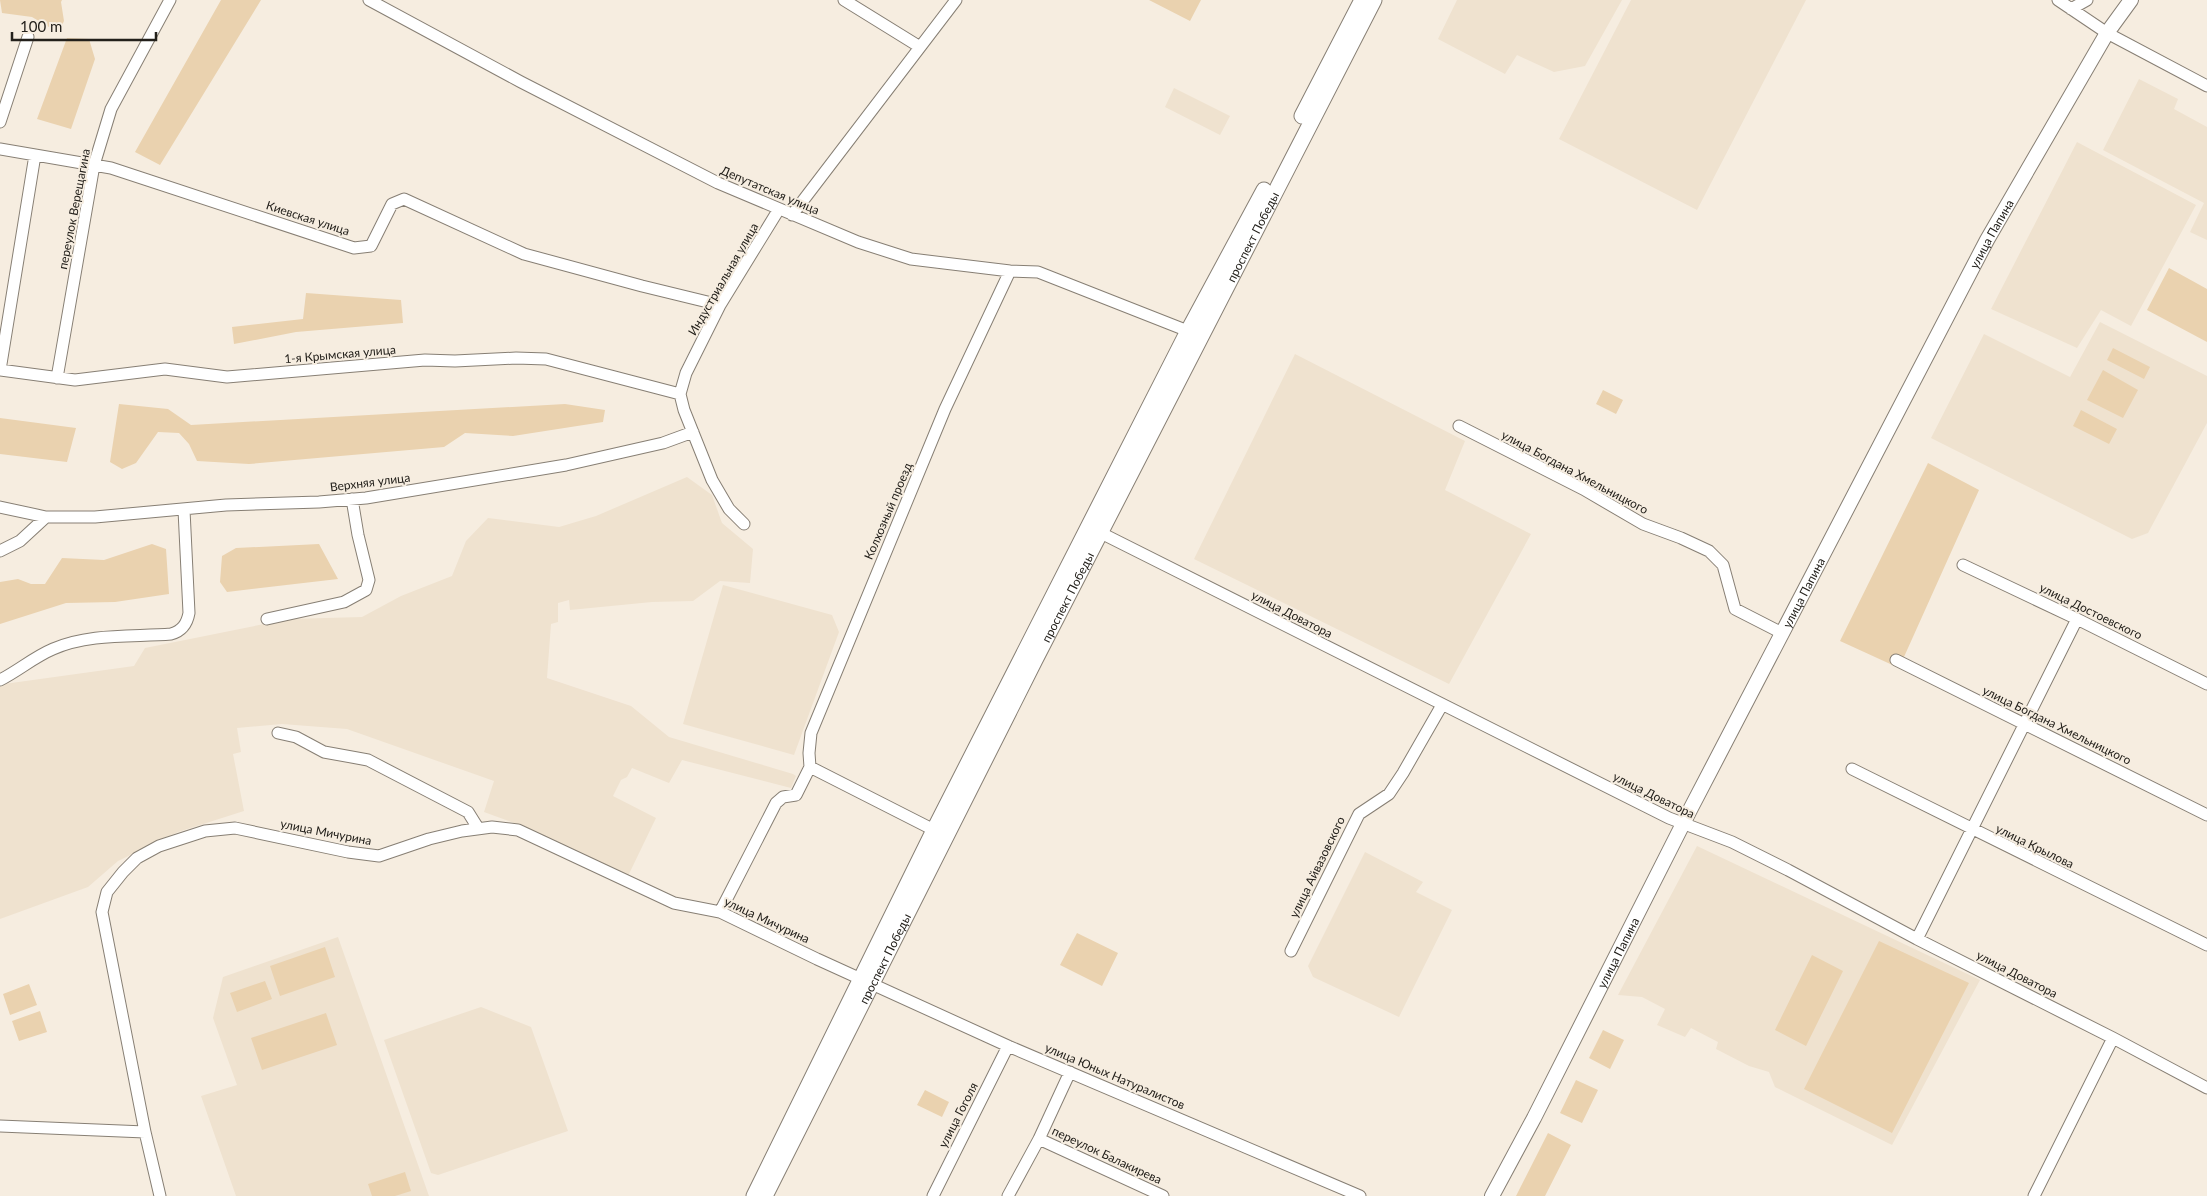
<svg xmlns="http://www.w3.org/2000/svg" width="2207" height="1196" font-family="Lato,sans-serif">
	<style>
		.built { fill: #efe2cf }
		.green { fill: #ead2af }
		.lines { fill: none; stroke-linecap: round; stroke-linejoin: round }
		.minor-casing { stroke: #877f74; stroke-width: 13 }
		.tertiary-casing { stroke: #877f74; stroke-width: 16 }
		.secondary-casing { stroke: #877f74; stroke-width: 17 }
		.minor { stroke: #fff; stroke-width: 11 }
		.tertiary { stroke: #fff; stroke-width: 14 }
		.secondary { stroke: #fff; stroke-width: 15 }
		.labels { text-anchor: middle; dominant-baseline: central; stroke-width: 4; stroke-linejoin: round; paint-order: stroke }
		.street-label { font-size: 12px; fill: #23201b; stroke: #f6ede0 }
	</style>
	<rect width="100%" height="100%" fill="#f6ede0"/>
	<path class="built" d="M1457 0H1622L1585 66 1554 72 1517 55 1505 74 1438 39Z
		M1631 0H1806L1697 210 1559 139Z
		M2139 79 2178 99 2174 109 2207 127V240L2190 232 2204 203 2103 150Z
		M1174 88 1230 116 1220 135 1165 107Z
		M2077 142 2196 205 2131 326 2101 310 2077 348 1991 309Z
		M2100 322 2207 376V423L2148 533 2132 539 1931 438 1984 334 2070 377Z
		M1295 354 1465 441 1445 490 1531 534 1449 684 1194 559Z
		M687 477 712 495 722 523 753 549 750 583 720 581 693 601 652 602 570 610 569 600 558 603V622L551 624 547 678 631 706 669 737 793 774 796 776 791 788 682 760 669 783 632 768 627 777 621 780 613 796 656 818 628 876 520 825 484 812 494 781 347 729 282 724 237 728 241 752 233 754 244 811 178 832 118 861 88 887 0 919V687L4 684 134 666 145 648 289 619 362 617 401 596 452 576 466 541 488 518 559 527 596 516Z
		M723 585 832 615 839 632 794 755 683 724Z
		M1697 846 1980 980 1892 1145 1775 1087 1769 1072 1749 1066 1716 1049 1718 1042 1691 1028 1685 1037 1657 1025 1665 1009 1642 997 1618 995Z
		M1365 852 1423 882 1416 892 1452 910 1399 1017 1313 977 1308 966Z
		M338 937 429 1196H236L201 1096 237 1085 213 1018 223 977Z
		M481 1007 531 1027 568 1131 438 1175 431 1173 384 1040Z"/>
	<path class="green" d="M0 0H62L61 2 64 21 60 29 49 27 32 17 2 13Z
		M221 0H261L160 165 135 152Z
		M1149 0H1201L1190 21Z
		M67 38 89 39 95 59 71 129 37 119Z
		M2169 268 2207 289V342L2147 310Z
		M306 293 401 300 403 323 296 332 234 344 232 327 303 319Z
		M2113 348 2150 367 2144 379 2107 360Z
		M2103 370 2138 390 2123 418 2087 400Z
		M1603 390 1623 400 1616 414 1596 404Z
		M119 404 168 409 191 425 565 404 605 410 603 422 513 436 465 433 444 447 249 464 197 461 189 444 179 433 158 432 136 463 122 469 110 462Z
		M2081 410 2117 429 2109 444 2073 426Z
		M0 418 76 428 67 462 0 454Z
		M1928 463 1979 490 1899 668 1840 641Z
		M152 544 166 549 169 594 115 602 66 603 0 624V582L18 579 31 584H45L62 558 104 560Z
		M319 544 338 579 227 592 220 582 222 556 236 548Z
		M1077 933 1118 953 1102 986 1060 965Z
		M1879 941 1969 983 1892 1133 1804 1089Z
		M325 947 335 977 280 996 270 966Z
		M1812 955 1843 971 1806 1046 1775 1030Z
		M265 981 272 999 237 1012 230 993Z
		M29 984 37 1005 10 1015 3 994Z
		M40 1011 47 1032 19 1041 12 1021Z
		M326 1013 337 1045 262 1070 251 1038Z
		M1603 1030 1624 1040 1610 1069 1589 1058Z
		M1576 1080 1598 1090 1582 1123 1560 1113Z
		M925 1090 949 1102 942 1117 917 1105Z
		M1548 1133 1571 1145 1545 1196H1516Z
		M405 1172 411 1191 395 1196H372L368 1184Z"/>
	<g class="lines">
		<g class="minor-casing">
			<path id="minor" d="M369 0 521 82 718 183 858 242 911 259 1010 271 1038 272 1188 331
				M844 0 920 47
				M2058 0 2107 33 2207 86
				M2071 9 2087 0
				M0 122 28 37
				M0 149 111 168 354 248 371 246 392 204 404 199 524 254 642 286 720 305
				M792 215 956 0
				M0 370 75 380 165 369 227 377 425 360 455 361 516 358 546 359 680 394
				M0 370 35 155
				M57 378 94 165 111 109 170 0
				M1459 426 1583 489 1643 524 1681 538 1709 551 1723 565 1735 609 1782 633
				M0 507 46 517H95L226 505 319 502 366 498 566 465 663 443 693 432
				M744 524 729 509 712 480 684 410 680 394 686 373 720 305 779 209
				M1095 530 1669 818 1732 842 1788 870 1917 939 2113 1038 2207 1088
				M0 551 20 541 46 517
				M1963 565 2077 619 2207 684
				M267 619 344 602 366 590 369 580 358 535 352 499
				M1896 660 2207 815
				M0 680C18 671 34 657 53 649 89 633 133 637 171 634 182 631 187 624 189 613L184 510
				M278 733 296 737 324 752 368 760 468 812 478 828
				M810 767 934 830
				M1852 769 2207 945
				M720 912 776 803 783 797 796 795 810 767 809 753 811 733 945 409 1010 271
				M1917 939 2077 619
				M1291 951 1359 814 1389 794 1403 773 1442 705
				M0 1126 145 1132 102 912 107 892 123 872 137 858 159 846 205 831 235 828 348 852 379 856 429 839 462 831 492 827 518 830 674 903 720 912 817 959 1008 1046 1360 1196
				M145 1132 160 1196
				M1039 1139 1163 1196
				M933 1196 1008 1046
				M1008 1196 1039 1139 1070 1072
				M2034 1196 2113 1038"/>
		</g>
		<g class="tertiary-casing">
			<g id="tertiary">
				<path id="s1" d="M1492 1196 1534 1118 1691 808 1987 240 2107 33 2131 0"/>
			</g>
		</g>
		<g class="secondary-casing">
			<g id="secondary">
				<path d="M1302 116 1362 0"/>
				<path d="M754 1196 934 830 1188 331 1264 190"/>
				<path id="s2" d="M765 1196 1035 660 1374 0"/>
			</g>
		</g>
		<use href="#minor" class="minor"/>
		<use href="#tertiary" class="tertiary"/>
		<use href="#secondary" class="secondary"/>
	</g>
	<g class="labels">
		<g class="street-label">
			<text transform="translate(770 190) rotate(23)">Депутатская улица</text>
			<text transform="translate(74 209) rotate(-79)">переулок Верещагина</text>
			<text transform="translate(308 218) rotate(18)">Киевская улица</text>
			<text stroke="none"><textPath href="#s1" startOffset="1084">улица Папина</textPath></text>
			<text stroke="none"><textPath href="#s2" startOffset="1076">проспект Победы</textPath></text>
			<text transform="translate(723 279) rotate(-60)">Индустриальная улица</text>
			<text transform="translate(340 354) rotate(-5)">1-я Крымская улица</text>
			<text transform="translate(1575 472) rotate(28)">улица Богдана Хмельницкого</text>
			<text transform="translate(370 482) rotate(-7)">Верхняя улица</text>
			<text transform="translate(888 511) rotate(-67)">Колхозный проезд</text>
			<text stroke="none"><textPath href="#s1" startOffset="679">улица Папина</textPath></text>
			<text stroke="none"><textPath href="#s2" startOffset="671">проспект Победы</textPath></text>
			<text transform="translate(2091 611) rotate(26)">улица Достоевского</text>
			<text transform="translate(1292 614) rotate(27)">улица Доватора</text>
			<text transform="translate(2057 725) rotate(26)">улица Богдана Хмельницкого</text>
			<text transform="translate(1654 795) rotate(26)">улица Доватора</text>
			<text transform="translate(326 832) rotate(11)">улица Мичурина</text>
			<text transform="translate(2035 846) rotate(26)">улица Крылова</text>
			<text transform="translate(1317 867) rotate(-64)">улица Айвазовского</text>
			<text transform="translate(767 920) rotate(25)">улица Мичурина</text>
			<text stroke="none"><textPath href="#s1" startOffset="274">улица Папина</textPath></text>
			<text stroke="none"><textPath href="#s2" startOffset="266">проспект Победы</textPath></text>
			<text transform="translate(2017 974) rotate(27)">улица Доватора</text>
			<text transform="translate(1115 1076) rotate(23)">улица Юных Натуралистов</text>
			<text transform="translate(958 1115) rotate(-63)">улица Гоголя</text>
			<text transform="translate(1107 1155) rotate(25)">переулок Балакирева</text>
		</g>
	</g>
	<path d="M12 32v8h144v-8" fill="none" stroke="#23201b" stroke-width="2.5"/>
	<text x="20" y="32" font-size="15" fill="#23201b" stroke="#f6ede0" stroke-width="4" paint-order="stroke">100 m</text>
</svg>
